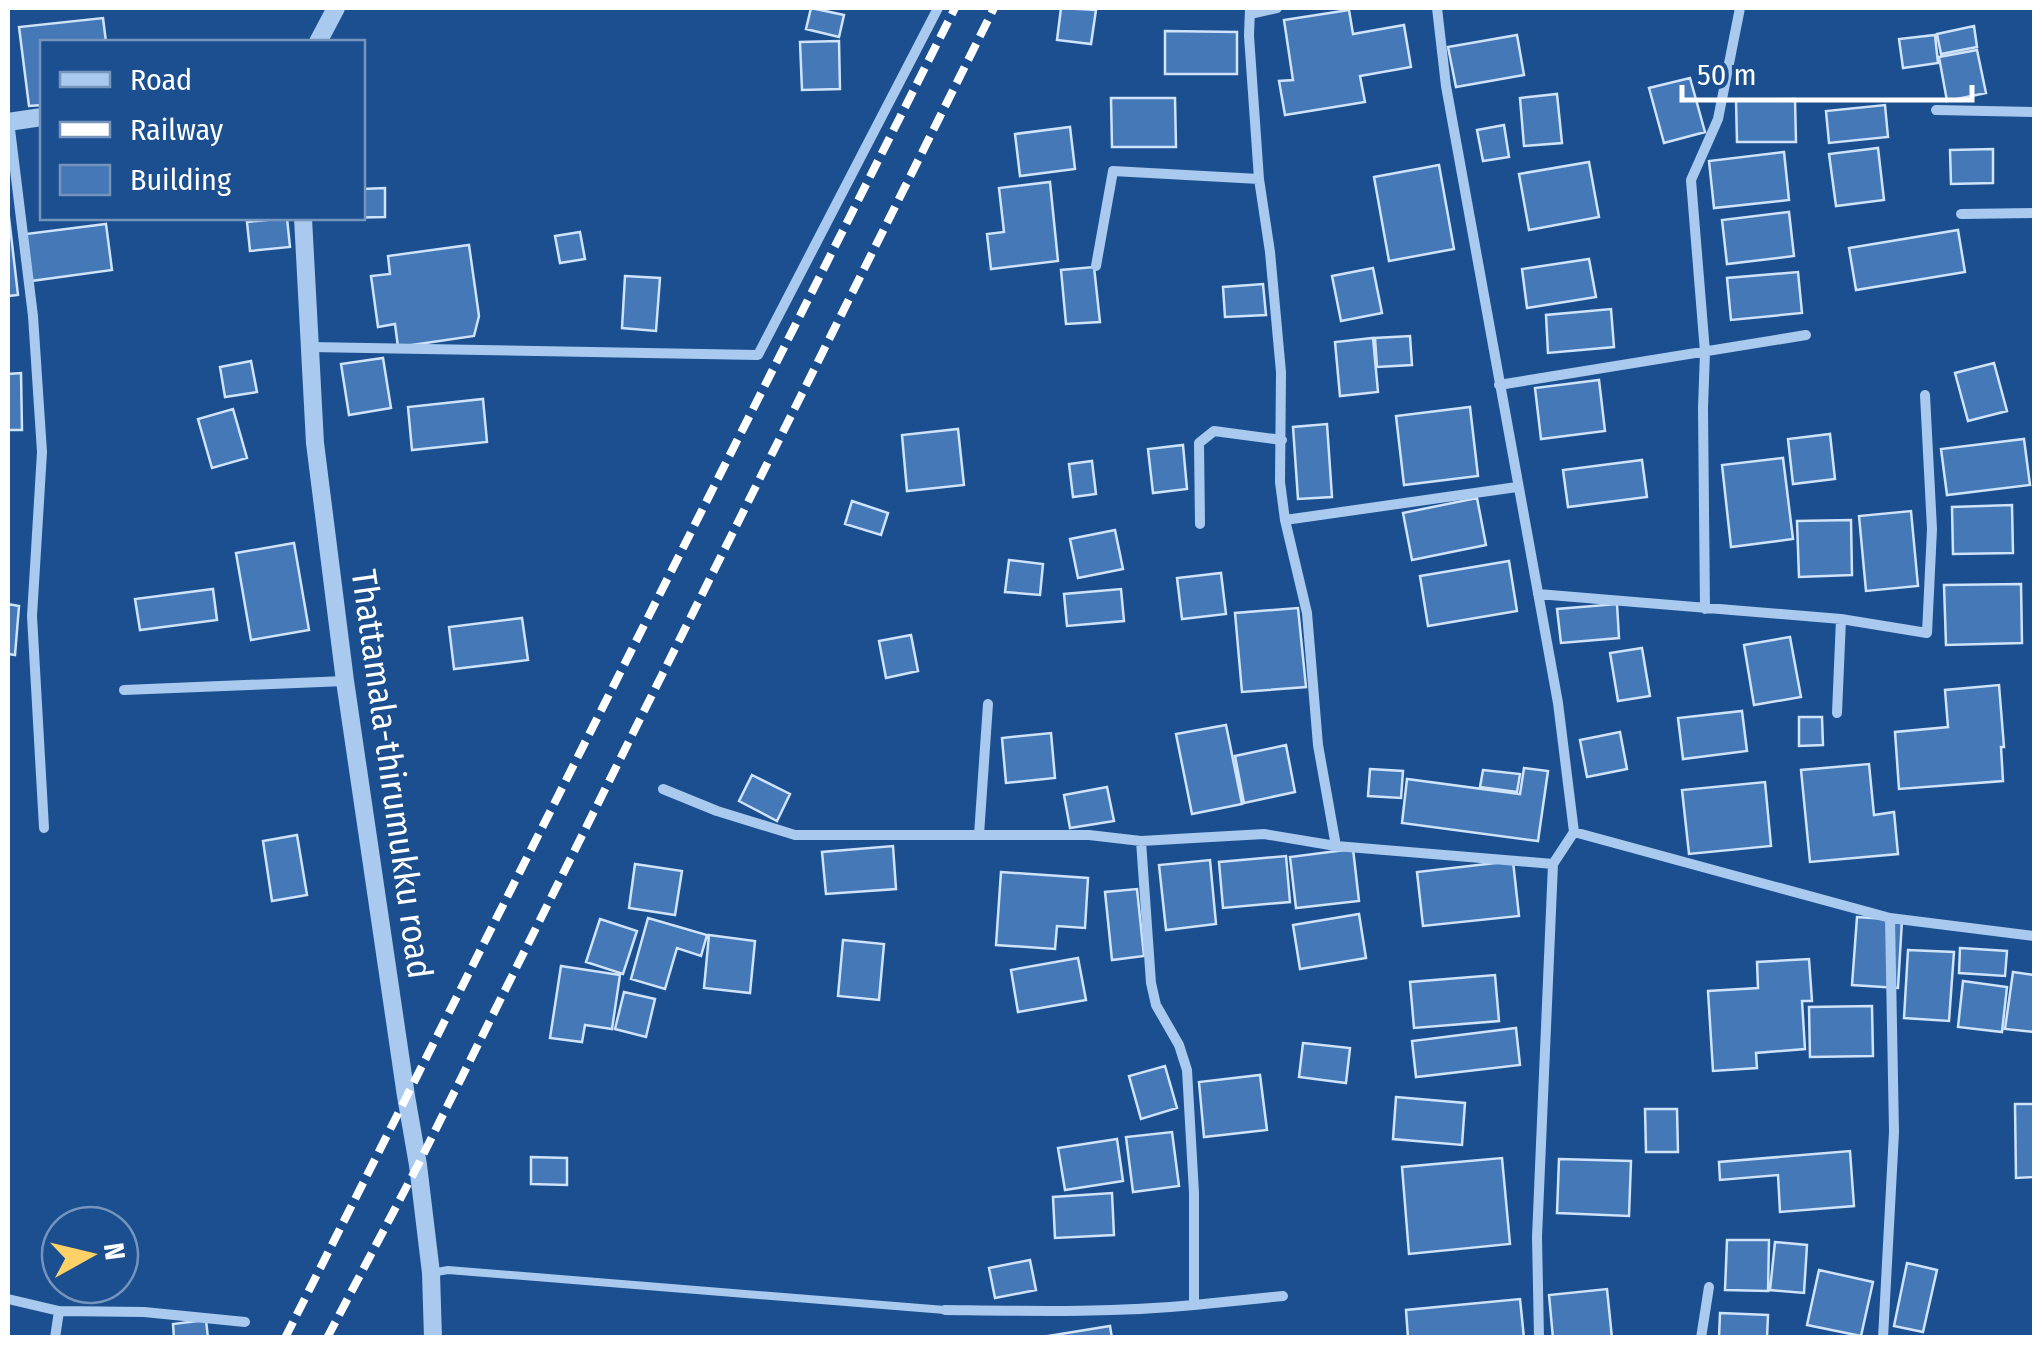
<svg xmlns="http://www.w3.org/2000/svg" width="2042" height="1345" font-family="'Fira Sans Condensed',sans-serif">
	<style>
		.building { fill: #4478b7; stroke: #cfe3fa; stroke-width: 2.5 }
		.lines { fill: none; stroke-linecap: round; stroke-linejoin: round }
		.service { stroke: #a9c9ee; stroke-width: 8 }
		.minor { stroke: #a9c9ee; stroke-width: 10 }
		.tertiary { stroke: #a9c9ee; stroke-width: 18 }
		.rail { stroke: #fff; stroke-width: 8; stroke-dasharray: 18 8; stroke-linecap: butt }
		.labels { text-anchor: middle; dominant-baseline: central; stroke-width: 8; stroke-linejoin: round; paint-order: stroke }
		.street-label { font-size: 35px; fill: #fff; stroke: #1b4f8f }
	</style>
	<rect width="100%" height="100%" fill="#1b4f8f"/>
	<path class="building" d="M811 8 844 15 839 37 806 29Z
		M1061 8 1096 10 1091 44 1057 40Z
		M1349 10 1353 34 1404 25 1411 67 1360 76 1365 102 1285 115 1279 81 1293 80 1284 20Z
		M103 18 106 42H42V105L29 106 19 27Z
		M1974 26 1977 47 1941 54 1937 34Z
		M1165 31 1237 32V74H1165Z
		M1517 35 1524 75 1456 87 1448 47Z
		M1935 35 1938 63 1903 68 1899 39Z
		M839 41 840 89 802 90 800 42Z
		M1977 50 1986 93 1947 101 1939 57Z
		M1690 78 1705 132 1664 143 1649 88Z
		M1557 94 1562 143 1524 146 1520 98Z
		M1111 98H1175L1176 147H1112Z
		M1795 99 1796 142H1737L1736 100Z
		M1885 105 1888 137 1829 143 1826 111Z
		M1504 125 1509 157 1483 161 1477 130Z
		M1070 127 1075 169 1020 176 1015 134Z
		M1878 148 1884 200 1836 206 1829 154Z
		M1993 149V183L1951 184 1950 150Z
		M1784 152 1789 200 1714 208 1709 161Z
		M1589 162 1599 217 1529 230 1519 174Z
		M1439 165 1454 249 1389 261 1374 177Z
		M1050 182 1058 261 991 269 987 234 1004 232 999 188Z
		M385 188V217L338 218H362V189Z
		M8 209 18 295 8 296Z
		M1789 212 1794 256 1727 264 1722 220Z
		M287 218 290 247 250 251 247 222Z
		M106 224 112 270 31 281 26 234Z
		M1958 230 1965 272 1856 290 1849 248Z
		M580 232 585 259 560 263 555 236Z
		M469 245 479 316 474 336 398 347 395 324 378 327 371 276 390 274 388 256Z
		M1589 259 1596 297 1527 308 1522 269Z
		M1094 267 1100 322 1066 324 1061 270Z
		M1373 268 1382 313 1341 321 1332 276Z
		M1798 272 1802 313 1731 320 1727 278Z
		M625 276 660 278 656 331 622 328Z
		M1263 284 1266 315 1225 317 1223 287Z
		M1611 309 1614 347 1548 353 1546 315Z
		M1410 336 1412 365 1377 367 1375 338Z
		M1373 338 1378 392 1340 396 1335 342Z
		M383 358 391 408 349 415 341 364Z
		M251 361 257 392 225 397 220 367Z
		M1994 363 2007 411 1968 421 1955 373Z
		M21 373 22 430H8V374Z
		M1599 380 1605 431 1541 439 1535 388Z
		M483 399 487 442 412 450 408 407Z
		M1470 407 1478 476 1404 485 1396 416Z
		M233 409 247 458 212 468 198 419Z
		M1327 424 1332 497 1298 499 1293 427Z
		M958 429 964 485 907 491 902 435Z
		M1830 434 1835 479 1793 484 1788 439Z
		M2024 439 2030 485 1947 495 1941 449Z
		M1183 445 1187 489 1153 493 1148 449Z
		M1783 458 1793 539 1731 547 1722 465Z
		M1642 460 1647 497 1568 507 1563 470Z
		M1092 461 1096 494 1073 497 1069 464Z
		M1477 498 1486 545 1412 560 1403 513Z
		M852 501 888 513 881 535 845 524Z
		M2012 505 2013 553 1953 554 1952 507Z
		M1911 511 1918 586 1866 591 1859 516Z
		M1851 520 1852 575 1799 577 1797 521Z
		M1115 530 1123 569 1078 578 1070 539Z
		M294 543 309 630 251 640 236 553Z
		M1009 560 1043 564 1040 595 1005 592Z
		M1509 561 1517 611 1428 626 1420 576Z
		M1221 573 1226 614 1182 619 1177 578Z
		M2021 584 2022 643 1946 645 1944 585Z
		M213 589 217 620 140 630 135 599Z
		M1121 589 1124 621 1067 626 1064 594Z
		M8 604 19 606 15 655 8 654Z
		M1617 604 1619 638 1561 643 1557 609Z
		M1298 608 1306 687 1242 692 1235 613Z
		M522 618 528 660 454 669 449 627Z
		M911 635 918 671 886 678 879 641Z
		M1790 637 1801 697 1754 705 1744 645Z
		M1642 648 1650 696 1618 701 1610 653Z
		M1999 685 2004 747H2001L2003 781 1899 789 1895 732 1948 727 1945 690Z
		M1742 711 1747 751 1683 759 1678 718Z
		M1799 717H1822L1823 745 1799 746Z
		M1226 725 1242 804 1192 814 1176 734Z
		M1620 732 1627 769 1587 777 1580 740Z
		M1051 733 1055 778 1006 783 1002 738Z
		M1286 745 1295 792 1244 803 1235 756Z
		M1869 764 1874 815 1894 812 1898 854 1810 862 1801 770Z
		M1524 768 1548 771 1538 841 1402 823 1407 779 1520 794Z
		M1370 769 1403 771 1401 798 1368 796Z
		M1483 770 1520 774 1517 792 1480 787Z
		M752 775 790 794 777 821 739 801Z
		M1765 782 1771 846 1689 854 1682 790Z
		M1107 787 1114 821 1070 828 1064 795Z
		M297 835 307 895 272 901 263 841Z
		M893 846 896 889 826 894 822 852Z
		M1353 849 1359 901 1296 908 1290 857Z
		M1286 856 1290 902 1223 908 1219 862Z
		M1210 860 1216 924 1166 930 1159 865Z
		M1513 861 1519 916 1423 926 1417 872Z
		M635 864 682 871 675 915 629 908Z
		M1001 872 1088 878 1085 928 1057 926 1055 949 996 945Z
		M1137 889 1144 956 1112 960 1105 892Z
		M1359 914 1366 958 1300 969 1293 925Z
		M1857 917 1902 920 1898 988 1852 985Z
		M648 918 707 935 701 956 677 948 665 989 631 979Z
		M600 919 637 931 623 974 586 962Z
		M709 935 755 941 750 993 704 988Z
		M843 940 884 944 879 1000 838 996Z
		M1960 948 2007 951 2005 976 1959 973Z
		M1908 950 1954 952 1949 1021 1904 1018Z
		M1078 958 1086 1000 1018 1012 1011 970Z
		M1809 959 1812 1001H1802L1805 1049 1756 1053 1757 1068 1713 1071 1708 991 1758 988 1757 962Z
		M561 966 620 975 612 1029 585 1025 582 1042 550 1038Z
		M2013 972 2034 975V1032L2005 1029Z
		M1495 975 1499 1021 1414 1028 1410 982Z
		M1963 981 2007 987 2002 1032 1958 1027Z
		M624 992 655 999 646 1037 615 1029Z
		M1872 1006 1873 1056 1810 1057 1809 1007Z
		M1516 1028 1520 1065 1416 1077 1412 1041Z
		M1303 1043 1350 1048 1346 1083 1299 1077Z
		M1165 1066 1177 1108 1141 1119 1129 1076Z
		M1260 1075 1267 1130 1204 1137 1199 1082Z
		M1396 1097 1465 1103 1462 1145 1393 1139Z
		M2015 1104H2034V1177L2016 1178Z
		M1645 1109H1677L1678 1152H1646Z
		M1172 1132 1179 1186 1133 1192 1126 1137Z
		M1117 1139 1123 1181 1065 1190 1058 1148Z
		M1850 1151 1854 1206 1780 1212 1778 1175 1720 1180 1719 1162Z
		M531 1157 567 1158V1185L531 1184Z
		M1502 1158 1510 1244 1409 1254 1402 1167Z
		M1559 1159 1631 1161 1629 1216 1557 1213Z
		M1112 1193 1114 1235 1055 1238 1053 1197Z
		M1727 1240H1769L1768 1291 1725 1290Z
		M1775 1242 1807 1245 1804 1293 1770 1290Z
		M1030 1260 1036 1290 995 1298 989 1268Z
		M1907 1263 1937 1270 1923 1332 1894 1326Z
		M1819 1270 1873 1282 1861 1336 1807 1325Z
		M1607 1289 1612 1338H1553L1549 1295Z
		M1520 1299 1524 1338H1408L1406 1310Z
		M1720 1313 1768 1315 1767 1338H1719Z
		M206 1320 208 1338H174L173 1324Z
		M1110 1326 1112 1338H1036Z"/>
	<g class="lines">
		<path class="service" d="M431 1273 448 1270 945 1310"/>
		<path class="minor" d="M1437 8 1446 86 1558 703 1574 832 1553 864 1537 1237 1539 1338
			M1250 14 1277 8
			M1936 110 2034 112
			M9 121 33 316 42 452 32 616 44 828
			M1961 214 2034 213
			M1096 266 1113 171 1259 179
			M310 347 758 355 938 8
			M1499 385 1806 335
			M1285 520 1517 487
			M1200 524 1199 443 1214 431 1282 440
			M1538 594 1841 619 1927 633 1932 529 1925 395
			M1705 609 1703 408 1705 352 1691 180 1718 119 1740 8
			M124 690 345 681
			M1837 713 1841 619
			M663 789 717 811 795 835H1089L1141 841 1264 834 1336 846 1318 745 1307 613 1285 520 1280 482 1281 372 1270 252 1259 179 1249 36 1250 8
			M1574 832 1890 918 2034 936
			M979 835 988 704
			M1336 846 1553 864
			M8 1299 59 1311 144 1312 245 1322
			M1194 1305 1283 1296
			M945 1310C1028 1311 1111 1313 1194 1305V1193L1187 1070 1179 1045 1156 1005 1151 983 1141 841
			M55 1338 59 1311
			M1701 1338 1709 1287
			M1883 1338 1894 1132 1890 918"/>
		<path class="tertiary" d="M318 42 336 8
			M8 122 42 117
			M303 218 315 443 345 681 406 1096 418 1165 431 1273 433 1338"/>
		<path class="rail" d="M285 1338 955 8
			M327 1338 418 1165 994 8"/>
	</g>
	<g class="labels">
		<g class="street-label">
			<text transform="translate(392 774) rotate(82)">Thattamala-thirumukku road</text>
		</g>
	</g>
	<rect width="2042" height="1345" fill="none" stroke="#ffffff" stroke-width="20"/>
	<rect x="40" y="40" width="325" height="180" fill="#1b4f8f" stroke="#7695bc" stroke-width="2.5"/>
	<rect x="60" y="72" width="50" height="15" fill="#a9c9ee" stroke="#7695bc" stroke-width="2.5"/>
	<text x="130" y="90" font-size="30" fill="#ffffff">Road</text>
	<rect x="60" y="122" width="50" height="15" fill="#ffffff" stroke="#7695bc" stroke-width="2.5"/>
	<text x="130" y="140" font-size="30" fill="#ffffff">Railway</text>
	<rect x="60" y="165" width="50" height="30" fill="#4478b7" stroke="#7695bc" stroke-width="2.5"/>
	<text x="130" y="190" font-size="30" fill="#ffffff">Building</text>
	<g transform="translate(90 1255) rotate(82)"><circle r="48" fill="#1b4f8f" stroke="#7695bc" stroke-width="2.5"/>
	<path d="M0-8L18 38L0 25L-18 38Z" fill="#ffd166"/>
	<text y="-15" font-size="28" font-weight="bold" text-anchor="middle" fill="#ffffff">N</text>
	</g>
	<path d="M1682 85v15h290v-15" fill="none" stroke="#ffffff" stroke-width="5"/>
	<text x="1697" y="85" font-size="30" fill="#ffffff" stroke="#1b4f8f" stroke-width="8" paint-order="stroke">50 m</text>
</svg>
